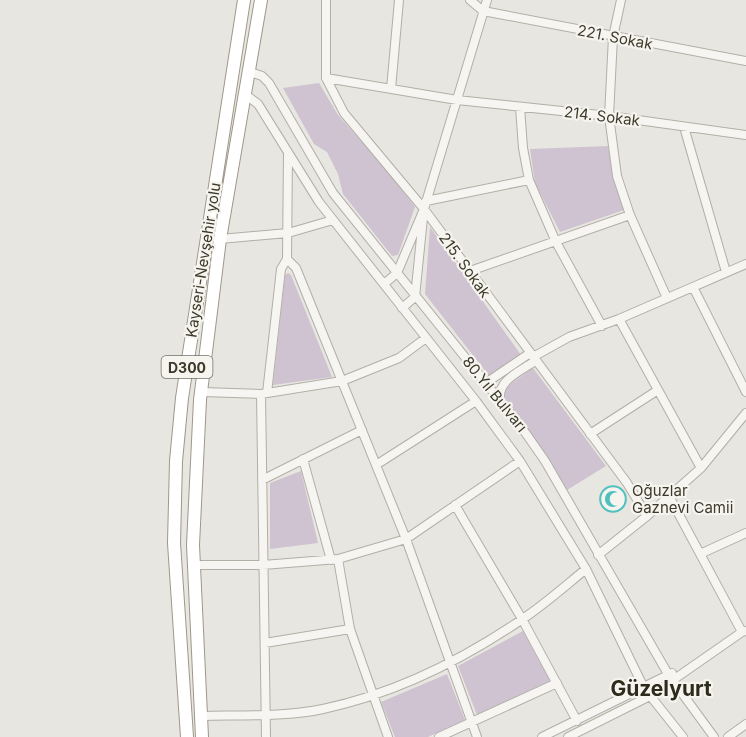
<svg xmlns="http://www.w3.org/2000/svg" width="746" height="737" font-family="Inter,sans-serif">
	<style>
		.green { fill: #cfc2d1 }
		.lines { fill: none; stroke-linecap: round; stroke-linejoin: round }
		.minor-casing { stroke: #b1afa6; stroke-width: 10 }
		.highway-casing { stroke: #9d9889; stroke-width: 14 }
		.minor { stroke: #f6f5f2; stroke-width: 8 }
		.highway { stroke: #fff; stroke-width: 12 }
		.labels { text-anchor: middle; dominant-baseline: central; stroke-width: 4.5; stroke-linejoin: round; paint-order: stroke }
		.shield { fill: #f5f4ef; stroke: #747165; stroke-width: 1.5 }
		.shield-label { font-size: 14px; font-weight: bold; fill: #3d392a }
		.street-label { font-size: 15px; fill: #3d392a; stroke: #f5f4ef }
		.poi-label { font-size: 15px; fill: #3d392a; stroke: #f5f4ef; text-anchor: start }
		.district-label { font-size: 21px; font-weight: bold; fill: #2e2b1d; stroke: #f5f4ef }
	</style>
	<rect width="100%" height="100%" fill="#e7e6e0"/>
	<path class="green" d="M319 83 338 115 389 173 415 207 398 255 392 256 343 194 338 174 327 152 314 144 283 88Z
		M608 146 614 181 624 210 560 232 535 183 530 149Z
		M430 227 521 355 490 377 425 294Z
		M288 273 291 275 332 377 273 385 285 275Z
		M533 368 606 466 567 490 502 395 505 388Z
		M301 471 318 543 270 549V483Z
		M523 631 550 681 477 715 458 666Z
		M447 674 465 720 428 737H395L381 702Z"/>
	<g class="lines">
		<g class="minor-casing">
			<path id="minor" d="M326 0V78L344 113 424 209 627 483 647 516
				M470 0 483 11 746 61
				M621 0 613 37 609 116 617 176 630 215 667 298
				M250 72 262 76 269 83 333 193 522 428 545 461 668 674 714 737
				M326 78 457 100 609 116 746 135
				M391 89 399 0
				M246 95 258 104 319 202 476 401 520 461 586 569 644 688 683 737
				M520 107 523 148 529 180 556 242 602 326
				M684 127 726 272
				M288 154 287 259 296 268 406 539 477 737
				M426 201 529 180
				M220 239 288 233 333 220
				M470 271 630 215
				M384 284 397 273 424 209 487 0
				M693 287 746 392
				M402 308 415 297 423 218
				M619 319 701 468
				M533 357 569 337 619 319 746 264
				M486 383 530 353
				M202 392 261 394 342 381 399 358 426 338
				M267 393 281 269 287 259
				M261 394 266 737
				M500 400C497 380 521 371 535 361
				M590 434 658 390
				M303 459 331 560
				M376 465 476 401
				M262 480 362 430
				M669 496 742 632
				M455 505 522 619 577 721
				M700 554 746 533
				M598 555 647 516 701 468 746 413
				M338 559 350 629 388 737
				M194 565H263L338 559 406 539 520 461
				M265 643 350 629
				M201 716C238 715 287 717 323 709 394 694 462 660 521 620 544 605 565 586 586 569
				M439 737 557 683
				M542 737 672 673
				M568 737 650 696 742 632 746 631
				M728 737 746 724"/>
		</g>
		<g class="highway-casing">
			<path id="highway" d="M187 737 174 543 176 461 182 398 244 0
				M202 737 193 545 200 400 220 239 261 0"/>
		</g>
		<use href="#minor" class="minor"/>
		<use href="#highway" class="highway"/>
	</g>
	<defs>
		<g id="mosque-ring" transform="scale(1.35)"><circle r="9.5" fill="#f5f4ef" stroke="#52c0be" stroke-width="1.5"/><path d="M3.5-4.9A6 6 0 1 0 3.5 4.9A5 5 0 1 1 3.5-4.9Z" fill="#52c0be"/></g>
	</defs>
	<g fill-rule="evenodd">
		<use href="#mosque-ring" x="613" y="499"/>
	</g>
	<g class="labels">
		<rect class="shield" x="161.5" y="356" width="51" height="22" rx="4.5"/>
		<g class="shield-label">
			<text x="187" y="367">D300</text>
		</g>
		<g class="street-label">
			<text transform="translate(615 37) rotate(11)">221. Sokak</text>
			<text transform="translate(602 116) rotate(7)">214. Sokak</text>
			<text transform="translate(203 260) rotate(-81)">Kayseri-Nevşehir yolu</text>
			<text transform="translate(465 265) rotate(54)">215. Sokak</text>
			<text transform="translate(495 394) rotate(51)">80.Yıl Bulvarı</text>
		</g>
		<g class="poi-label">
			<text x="632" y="490">Oğuzlar<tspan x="632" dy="17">Gaznevi Camii</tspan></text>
		</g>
		<g class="district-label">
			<text x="661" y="688">Güzelyurt</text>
		</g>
	</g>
</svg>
